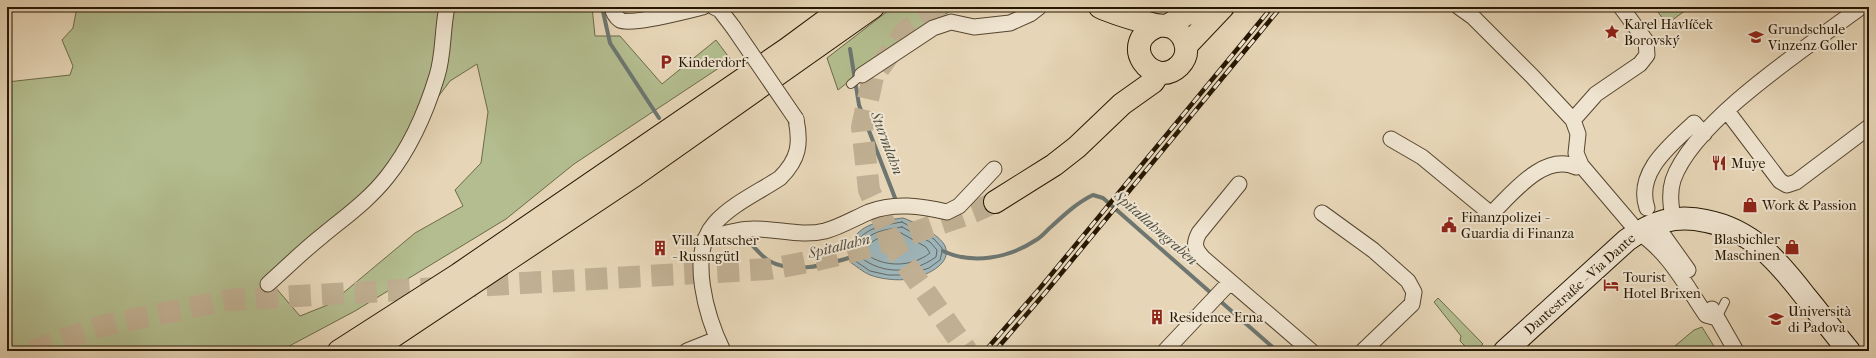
<svg xmlns="http://www.w3.org/2000/svg" width="1876" height="358" font-family="'IM FELL French Canon',serif">
	<style>
		.green { fill: #b3bd8f; stroke: #6c6a48; fill-rule: evenodd }
		.water { fill: #9db5ba; stroke: #6d7670 }
		.lines { fill: none; stroke-linecap: round; stroke-linejoin: round }
		.shore { stroke: #62665e; stroke-width: 1 }
		.stream { stroke: #6d7670; stroke-width: 4 }
		.primary-tunnel { stroke: #c0af92; stroke-width: 22; stroke-dasharray: 22 11; stroke-linecap: butt }
		.lane-casing { stroke: #56462f; stroke-width: 10 }
		.street-casing { stroke: #56462f; stroke-width: 17 }
		.secondary-casing { stroke: #261702; stroke-width: 24 }
		.primary-casing { stroke: #261702; stroke-width: 24 }
		.highway-casing { stroke: #261702; stroke-width: 24 }
		.lane { stroke: #efe4d0; stroke-width: 8 }
		.street { stroke: #efe4d0; stroke-width: 15 }
		.secondary { stroke: #efe4d0; stroke-width: 22 }
		.primary { stroke: #e6d5b6; stroke-width: 22 }
		.highway { stroke: #e6d5b6; stroke-width: 22 }
		.rail-casing { stroke: #261702; stroke-width: 4.5 }
		.rail { stroke: #efe4d0; stroke-width: 3; stroke-dasharray: 9; stroke-linecap: butt }
		.street-bridge-casing { stroke: #56462f; stroke-width: 17; stroke-linecap: butt }
		.street-bridge { stroke: #efe4d0; stroke-width: 15 }
		.labels { text-anchor: middle; dominant-baseline: central; stroke-width: 4; stroke-linejoin: round; paint-order: stroke }
		.poi-label { font-size: 14px; fill: #261702; stroke: #efe4d0; text-anchor: start }
		.street-label { font-size: 14px; fill: #261702; stroke: #efe4d0 }
		.water-label { font-size: 15px; font-style: italic; fill: #504e42; stroke: #efe4d0 }
	</style>
	<rect width="100%" height="100%" fill="#e6d5b6"/>
	<filter id="stains"><feTurbulence type="fractalNoise" baseFrequency=".005" numOctaves="4"/><feColorMatrix values="0 0 0 0 .2 0 0 0 0 .09 0 0 0 0 .02 0 0 0 .5 -.17"/></filter>
	<radialGradient id="worn" r=".72"><stop offset=".6" stop-color="#630" stop-opacity="0"/><stop offset="1" stop-color="#630" stop-opacity=".3"/></radialGradient>
	<path class="green" d="M77 7H592L595 36H620L662 84 716 40 731 60 574 164 506 219 355 311 280 351H7V82L70 75 73 66 62 40 73 28ZM477 64 488 112 481 163 455 190 463 206 415 233 330 304 300 316 275 287 380 174 450 81Z
		M893 7H956L868 66 838 90 827 58Z
		M1654 7H1690L1667 24Z
		M1438 298 1483 344 1476 351H1470L1460 341 1461 336 1434 302Z
		M1702 327 1717 351H1669L1694 330Z"/>
	<path class="water" d="M903 218C915 222 940 235 945 246 953 265 923 277 909 279 897 281 881 279 870 275 863 272 856 266 850 262 850 255 850 245 853 240 861 223 886 220 903 218Z"/>
	<g class="lines">
		<path class="shore" d="M902 222 934 239 942 248V252L940 260 929 268 908 275H888L870 271 854 260C852 230 878 226 902 222Z
			M902 227 930 242 937 250 936 257C912 274 883 275 860 257 859 233 882 230 902 227Z
			M901 233 926 247 930 253C912 267 885 268 866 254 866 238 888 235 901 233Z"/>
		<path class="stream" d="M602 7 610 43 659 118
			M850 49 859 105 897 203
			M746 239C753 245 761 256 769 261 796 275 828 264 855 256
			M943 251C973 265 1009 258 1036 240 1042 237 1047 230 1052 226 1065 214 1078 202 1093 195L1103 198 1277 351"/>
		<path class="primary-tunnel" d="M940 7 906 31 873 77 862 127 869 190 898 253 967 351
			M32 351 105 325 228 300 769 269C823 260 875 247 927 228 950 220 974 213 995 202"/>
		<g class="lane-casing">
			<path id="lane" d="M642 7 662 14
				M851 84 862 75
				M1717 318 1725 302"/>
		</g>
		<g class="street-casing">
			<path id="street" d="M612 7C613 12 616 17 620 20 631 26 689 10 703 7
				M714 7 720 10 733 27
				M1459 7 1473 17 1532 76 1573 120 1578 134 1576 153 1581 165 1638 232C1669 252 1686 286 1706 315L1717 318
				M862 75 933 28 951 22 974 27 1010 23 1030 14 1039 7
				M1727 111 1780 181 1787 185 1796 182 1869 127
				M1573 120 1596 94 1640 64 1647 55 1646 41 1621 7
				M1391 139 1422 157 1491 214C1512 194 1544 152 1576 167L1581 165
				M1239 184 1199 233C1193 244 1195 249 1203 258L1311 351
				M1647 208C1635 172 1671 145 1694 123L1704 134
				M1322 213 1373 250 1408 281 1414 292 1412 304 1363 351
				M1673 219C1671 206 1669 193 1673 180 1694 120 1809 46 1861 7
				M1663 235 1688 270
				M705 239C720 235 737 229 752 229 777 228 800 237 825 231 840 227 855 218 869 212 894 202 922 206 947 212L959 206 994 169
				M268 284C286 268 303 251 322 236 345 217 369 200 387 177 411 147 426 112 437 76 444 54 442 30 447 7
				M1712 309 1736 351
				M687 351 717 339
				M723 351C707 318 687 254 715 223 732 204 759 192 780 178 799 159 801 144 796 119
				M1165 351 1230 282"/>
		</g>
		<g class="secondary-casing">
			<path id="secondary" d="M1505 351 1627 240C1652 222 1675 214 1706 221 1752 230 1778 261 1805 296 1820 314 1834 333 1849 351"/>
		</g>
		<g class="primary-casing">
			<path id="primary" d="M1100 7C1117 15 1137 20 1155 25 1162 26 1169 25 1175 29 1181 33 1185 40 1186 47 1187 54 1184 61 1179 66 1153 91 1116 42 1158 26
				M1167 26 1198 7
				M1186 46 1223 7
				M995 202 1054 165 1077 147 1122 104 1153 82 1159 73"/>
		</g>
		<g class="highway-casing">
			<path id="highway" d="M339 351 459 274 787 49 844 7
				M371 351 635 175 873 7"/>
		</g>
		<use href="#lane" class="lane"/>
		<use href="#street" class="street"/>
		<use href="#secondary" class="secondary"/>
		<use href="#primary" class="primary"/>
		<use href="#highway" class="highway"/>
		<g class="rail-casing">
			<path id="rail" d="M985 351 1040 288 1272 7
				M995 351 1045 293 1281 7"/>
		</g>
		<use href="#rail" class="rail"/>
		<g class="street-bridge-casing">
			<path id="street-bridge" d="M733 27 796 119"/>
		</g>
		<use href="#street-bridge" class="street-bridge"/>
	</g>
	<defs>
		<g id="sight-bare" transform="scale(1.2)"><path d="M0-6L1.8-2.2L6-1.7L2.9 1.2L3.7 5.4L0 3.3L-3.7 5.4L-2.9 1.2L-6-1.7L-1.8-2.2Z" fill="#8f2418" stroke="#efe4d0" stroke-width="2.5" paint-order="stroke"/></g>
		<g id="school-bare" transform="scale(1.2)"><path d="M0-5L7-2L0 1L-7-2ZM-4 1L0 2.5L4 1V4Q0 6-4 4Z" fill="#8f2418" stroke="#efe4d0" stroke-width="2.5" paint-order="stroke"/></g>
		<g id="parking-bare" transform="scale(1.2)"><path d="M-3.5-5.5H1a3.5 3.5 0 0 1 0 7H-1V5.5H-3.5ZM-1-3.4V-.6H.8a1.4 1.4 0 0 0 0-2.8Z" fill="#8f2418" stroke="#efe4d0" stroke-width="2.5" paint-order="stroke"/></g>
		<g id="restaurant-bare" transform="scale(1.2)"><path d="M-5-6h1v4h1v-4h1v4h1v-4h1v5L-1.5 .5V6h-2V.5L-5-1ZM5-6V6H3V1.5H1.5Q1.5-4 5-6Z" fill="#8f2418" stroke="#efe4d0" stroke-width="2.5" paint-order="stroke"/></g>
		<g id="shop-bare" transform="scale(1.2)"><path d="M-5-2.5h2.3a2.7 3.5 0 0 1 5.4 0H5L5.5 6h-11ZM-1.5-2.5h3a1.5 2.3 0 0 0-3 0Z" fill="#8f2418" stroke="#efe4d0" stroke-width="2.5" paint-order="stroke"/></g>
		<g id="civic-bare" transform="scale(1.2)"><path d="M-.6-6.5H3V-4.5H.6V-3L4-1V1h2V6H-6V1h2V-1L-.6-3ZM-1.2 2.5V6h2.4V2.5Z" fill="#8f2418" stroke="#efe4d0" stroke-width="2.5" paint-order="stroke"/></g>
		<g id="building-bare" transform="scale(1.2)"><path d="M-4-6H4V6H1V3H-1V6H-4ZM-2.5-4.3h1.7v1.8h-1.7ZM.8-4.3h1.7v1.8H.8ZM-2.5-1h1.7V.8h-1.7ZM.8-1h1.7V.8H.8Z" fill="#8f2418" stroke="#efe4d0" stroke-width="2.5" paint-order="stroke"/></g>
		<g id="hotel-bare" transform="scale(1.2)"><path d="M-6-4.5h1.5V1H6V5H4.5V3h-9V5H-6ZM-4 0a1.8 1.8 0 1 1 3.6 0ZM.5 0V-2.5h3Q6-2.5 6 0Z" fill="#8f2418" stroke="#efe4d0" stroke-width="2.5" paint-order="stroke"/></g>
		<g id="university-bare" transform="scale(1.2)"><path d="M0-5L7-2L0 1L-7-2ZM-4 1L0 2.5L4 1V4Q0 6-4 4Z" fill="#8f2418" stroke="#efe4d0" stroke-width="2.5" paint-order="stroke"/></g>
	</defs>
	<g fill-rule="evenodd">
		<use href="#sight-bare" x="1612" y="32"/>
		<use href="#school-bare" x="1756" y="37"/>
		<use href="#parking-bare" x="666" y="62"/>
		<use href="#restaurant-bare" x="1719" y="163"/>
		<use href="#shop-bare" x="1750" y="205"/>
		<use href="#civic-bare" x="1449" y="225"/>
		<use href="#shop-bare" x="1792" y="247"/>
		<use href="#building-bare" x="660" y="248"/>
		<use href="#hotel-bare" x="1611" y="285"/>
		<use href="#building-bare" x="1157" y="317"/>
		<use href="#university-bare" x="1776" y="319"/>
	</g>
	<g class="labels">
		<g class="poi-label">
			<text x="1624" y="24">Karel Havlíček<tspan x="1624" dy="16">Borovský</tspan></text>
			<text x="1768" y="29">Grundschule<tspan x="1768" dy="16">Vinzenz Goller</tspan></text>
			<text x="678" y="62">Kinderdorf</text>
			<text x="1731" y="163">Muye</text>
			<text x="1762" y="205">Work &amp; Passion</text>
			<text x="1461" y="217">Finanzpolizei -<tspan x="1461" dy="16">Guardia di Finanza</tspan></text>
			<text x="1780" y="239" text-anchor="end">Blasbichler<tspan x="1780" dy="16">Maschinen</tspan></text>
			<text x="672" y="240">Villa Matscher<tspan x="672" dy="16">- Russngütl</tspan></text>
			<text x="1623" y="277">Tourist<tspan x="1623" dy="16">Hotel Brixen</tspan></text>
			<text x="1788" y="311">Università<tspan x="1788" dy="16">di Padova</tspan></text>
			<text x="1169" y="317">Residence Erna</text>
		</g>
		<g class="street-label">
			<text transform="translate(1580 284) rotate(-42)">Dantestraße - Via Dante</text>
		</g>
		<g class="water-label">
			<text transform="translate(887 143) rotate(69)">Sturmlahn</text>
			<text transform="translate(1156 228) rotate(41)">Spitallahngraben</text>
			<text transform="translate(839 246) rotate(-14)">Spitallahn</text>
		</g>
	</g>
	<rect width="1876" height="358" fill="none" stroke="#e6d5b6" stroke-width="24"/>
	<rect x="8" y="8" width="1860" height="342" fill="none" stroke="#261702" stroke-width="2"/>
	<rect x="12" y="12" width="1852" height="334" fill="none" stroke="#261702"/>
	<rect width="100%" height="100%" filter="url(#stains)"/>
	<rect width="100%" height="100%" fill="url(#worn)"/>
</svg>
